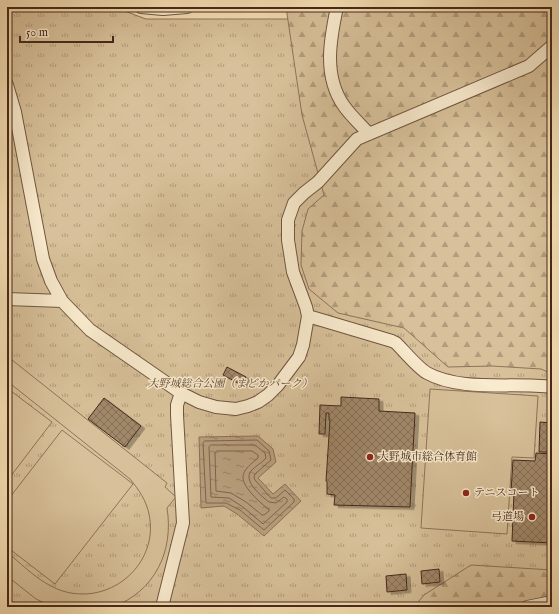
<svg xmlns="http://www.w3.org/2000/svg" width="559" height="614" font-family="'IM FELL English','Noto Serif JP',serif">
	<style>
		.grass { fill: url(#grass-tufts); stroke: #8e745b }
		.forest { fill: url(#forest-firs); stroke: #8e745b }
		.garden { fill: #d8c19a; stroke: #8e745b }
		.water { fill: url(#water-ripples); stroke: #8b7158 }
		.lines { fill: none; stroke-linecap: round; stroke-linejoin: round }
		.shore { stroke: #80644e; stroke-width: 1 }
		.building { fill: url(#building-cross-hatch); stroke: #45281c; filter: url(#shadow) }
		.minor-casing { stroke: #715642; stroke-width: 14 }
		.minor { stroke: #f9ebce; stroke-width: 12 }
		.poi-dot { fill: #8f2418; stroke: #f9ebce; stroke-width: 1.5 }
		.labels { text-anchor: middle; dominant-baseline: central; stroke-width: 3; stroke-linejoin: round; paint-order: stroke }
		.park-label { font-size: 11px; font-style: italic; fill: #624735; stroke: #f9ebce }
		.poi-label { font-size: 11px; fill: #45281c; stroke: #f9ebce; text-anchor: start }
	</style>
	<defs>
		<pattern id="grass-tufts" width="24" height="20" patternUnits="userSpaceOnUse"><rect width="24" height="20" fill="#d8c19a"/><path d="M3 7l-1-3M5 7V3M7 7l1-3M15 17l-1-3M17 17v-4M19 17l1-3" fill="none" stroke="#b19d7d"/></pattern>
		<pattern id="forest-firs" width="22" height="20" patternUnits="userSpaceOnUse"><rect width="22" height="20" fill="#d8c19a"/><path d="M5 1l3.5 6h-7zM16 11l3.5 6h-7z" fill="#b19d7d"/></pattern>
		<pattern id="water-ripples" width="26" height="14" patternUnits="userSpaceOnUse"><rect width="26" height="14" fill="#baa180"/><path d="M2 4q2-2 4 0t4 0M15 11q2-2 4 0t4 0" fill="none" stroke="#998368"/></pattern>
		<pattern id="building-cross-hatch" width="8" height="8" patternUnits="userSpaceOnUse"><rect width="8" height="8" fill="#a1886b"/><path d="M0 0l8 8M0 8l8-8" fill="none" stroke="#856f57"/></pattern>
		<filter id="shadow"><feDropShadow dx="4" dy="2.5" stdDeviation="0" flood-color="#0004"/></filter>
	</defs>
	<rect width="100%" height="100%" fill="#f6e0b4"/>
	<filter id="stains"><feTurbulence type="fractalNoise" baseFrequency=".005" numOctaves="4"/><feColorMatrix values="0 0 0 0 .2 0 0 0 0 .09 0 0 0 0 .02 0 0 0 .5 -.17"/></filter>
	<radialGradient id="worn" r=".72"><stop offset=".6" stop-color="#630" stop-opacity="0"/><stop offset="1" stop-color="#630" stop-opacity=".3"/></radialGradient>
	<path class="grass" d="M7 7H114L146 19H340L552 358V607H7Z"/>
	<path class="forest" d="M286 7H552V374L541 369 492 366 448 367 404 328 338 313 309 289 301 265 302 231 308 209 324 195 302 115Z
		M471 565 552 570V607H414L424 595Z"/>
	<path class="garden" d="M7 356 167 483 165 487 176 497 167 508C174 551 155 591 113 607H53L36 599 7 576V552C26 568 46 589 71 593 117 601 159 560 149 514 146 500 139 490 130 479L7 381Z
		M7 388 52 422 7 481Z
		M430 389 538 396 534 458 512 457 507 534 421 528Z
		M62 430 133 484 55 584 7 547V501Z"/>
	<path class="water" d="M258 436 273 449 276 462 258 478 273 494 285 484 301 501 264 536 237 514 224 506 201 508 199 437Z"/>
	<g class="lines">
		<path class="shore" d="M205 441 257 440 269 451 271 460 255 474 254 477 255 480 271 498H276L285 490 294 499V502L264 530 240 510 226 503H206L203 443Z
			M211 445H255L265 453 266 458C262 463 255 466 251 471 243 481 261 496 269 502L276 503 284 497 287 499V502L263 524 243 507 229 498 211 497 209 447Z
			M217 451H252L258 455V458C242 471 237 477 252 494 257 499 262 505 269 509V511L264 515H262L246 502 231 493 216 491 215 453Z"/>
	</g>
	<path class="building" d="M227 367 246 377 242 385 223 375Z
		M341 397 379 399V411L415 413 410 507 334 505 335 495 327 494V482L326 481 330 420H329V413H326L325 434H319L320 405 341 406Z
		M104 398 141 426 125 447 88 419Z
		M540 422 552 423V452H539Z
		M536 453 552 454V543L512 541 514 492H511L513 460 535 461Z
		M439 569 440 582 422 584 421 571Z
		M406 574 407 590 387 592 386 576Z"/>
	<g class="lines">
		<g class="minor-casing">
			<path id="minor" d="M141 7 163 9 187 7
				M337 7C330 40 323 76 344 106 351 116 361 125 369 134
				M7 85 15 112 43 259 51 281 62 301
				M7 299 62 301 90 330 181 393 199 402 216 407 236 409 248 406 258 402 268 395 278 385 299 357 303 345 308 316 306 307 293 272 288 240V220L294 203 304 193 318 182 357 139 529 66 552 46
				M308 316 392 341 396 343C404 351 418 368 427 373 461 392 514 382 552 387
				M162 607 183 523 177 415V405L181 393
				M527 607 552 602"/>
		</g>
		<use href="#minor" class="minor"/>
	</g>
	<g class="poi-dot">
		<circle cx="370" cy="457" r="4"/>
		<circle cx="466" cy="493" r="4"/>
		<circle cx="532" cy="517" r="4"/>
	</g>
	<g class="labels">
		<g class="park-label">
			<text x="230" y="384">大野城総合公園（まどかパーク）</text>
		</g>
		<g class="poi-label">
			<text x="378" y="457">大野城市総合体育館</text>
			<text x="474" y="493">テニスコート</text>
			<text x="524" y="517" text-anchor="end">弓道場</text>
		</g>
	</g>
	<rect width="559" height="614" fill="none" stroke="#f6e0b4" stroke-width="24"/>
	<rect x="8" y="8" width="543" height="598" fill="none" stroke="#45281c" stroke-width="2"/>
	<rect x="12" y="12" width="535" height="590" fill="none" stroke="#45281c"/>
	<path d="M20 36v6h93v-6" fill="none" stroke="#45281c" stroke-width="2"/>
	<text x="26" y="36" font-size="12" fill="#45281c" stroke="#f9ebce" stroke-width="3" paint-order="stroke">50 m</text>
	<rect width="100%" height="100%" filter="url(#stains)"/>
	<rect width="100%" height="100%" fill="url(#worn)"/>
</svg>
